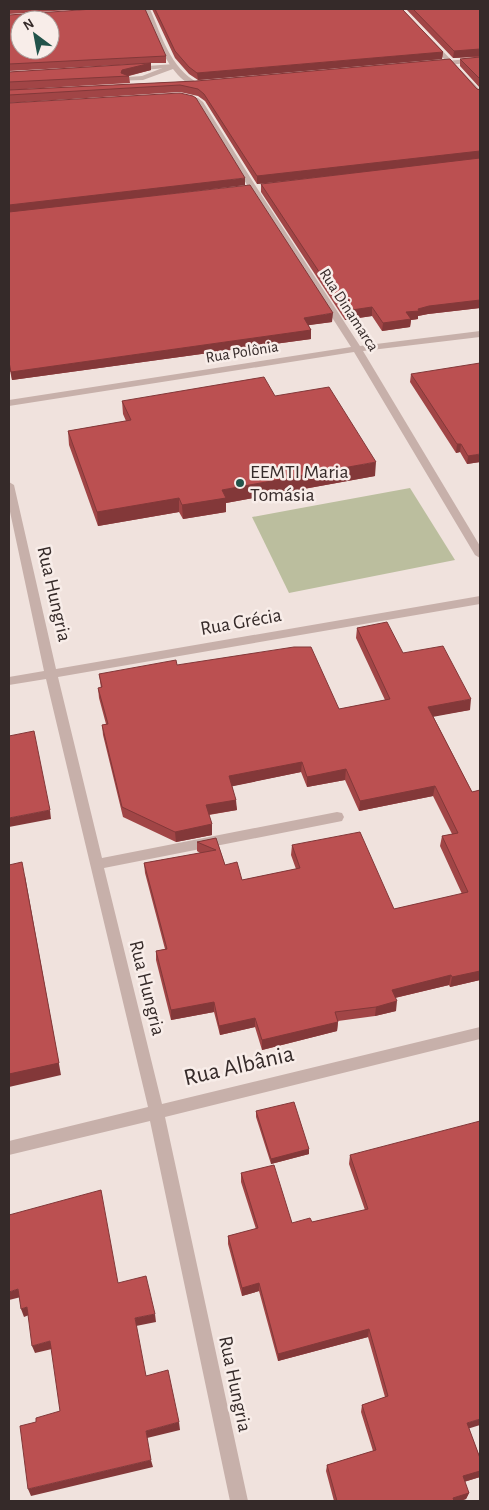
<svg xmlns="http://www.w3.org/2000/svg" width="489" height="1510" font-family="'Alegreya Sans',sans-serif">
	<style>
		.green { fill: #bbbe9e }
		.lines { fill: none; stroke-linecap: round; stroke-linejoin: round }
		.minor { fill: #c7b0aa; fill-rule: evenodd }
		.tertiary { fill: #c7b0aa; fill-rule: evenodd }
		.wall { fill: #a14546 }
		.shaded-wall { fill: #833839 }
		.building { fill: #bb5051; stroke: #833839; fill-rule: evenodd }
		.poi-dot { fill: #22534a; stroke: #f8ede9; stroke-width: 2 }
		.labels { text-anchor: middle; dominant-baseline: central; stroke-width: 5; stroke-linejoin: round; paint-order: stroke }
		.far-street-label { font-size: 16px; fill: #352a29; stroke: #f8ede9 }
		.poi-label { font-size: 20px; fill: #352a29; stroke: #f8ede9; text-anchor: start }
		.street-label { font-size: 20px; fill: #352a29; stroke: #f8ede9 }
		.near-street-label { font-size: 24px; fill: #352a29; stroke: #f8ede9 }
	</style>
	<rect width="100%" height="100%" fill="#f0e2dd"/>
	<path class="green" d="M410 488 455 560 289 593 252 517Z"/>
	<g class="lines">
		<path class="minor" d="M430 42H434L480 90V96L478 95 430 44Z
			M174 64 177 66 176 67 134 71 131 69 134 67Z
			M184 95 198 98 203 102 257 188 360 346 480 331V337L363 351 480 546V558L475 555 354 352 9 406V400L351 347 249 188 198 104 194 101 182 98 181 97Z
			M9 482 14 485 56 669 480 596V604L58 677 102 858 337 812 342 813 344 817 342 821 337 822 104 868 162 1104 480 1027V1039L165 1117 248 1501H230L150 1121 9 1155V1141L148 1107 46 679 9 685V677L44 671 9 507Z"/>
		<path class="tertiary" d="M144 9H150C162 37 170 67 198 83V85C188 86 179 77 173 69L143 80 111 81V79L113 78 142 76 170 65 162 52Z
			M480 58V62L435 66 432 64 435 62Z"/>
	</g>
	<path class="wall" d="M9 9H84L9 14Z
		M152 9H402L443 52 442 59 198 80 189 74 175 58Z
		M406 9H480V57L453 58Z
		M9 15 166 56V63H151V70L129 76 130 83 9 90V72L137 64 9 71Z
		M480 57V88L460 66V59Z
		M450 59 477 89 480 90V308L428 314 418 316V319L411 320 410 327 382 331 372 316 345 320 261 192V184L383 170 257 184 205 101 198 96 180 92 9 103V90L196 81Z
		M9 103 245 185 155 196 332 322 308 325 311 330V339L12 380 9 366Z
		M411 374 480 462 467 464 460 452 456 453 410 382Z
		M275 396 375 476 226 503V512L183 519 179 512 98 526 69 445 68 431 126 421 123 414 122 401Z
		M357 628 403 653 470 710 433 716 472 792 480 790V980L450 987 449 985 395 998 396 1011 375 1016 338 1021 337 1031 262 1050 255 1027 220 1035 214 1012 171 1020 156 960V951L165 949 145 873 144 863 200 853 197 851V842L216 838 225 865 242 880 296 869 291 855 292 845 394 909 462 894 440 846 442 836 452 834 433 796 359 811 345 780 307 787 301 772 232 786 237 810 209 815 212 835 176 842 123 817 103 735 102 725 106 724 99 698 98 688H101L99 674 177 665 339 709 385 700 356 638Z
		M256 1111 309 1154 271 1164 256 1117Z
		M350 1155 469 1429 480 1458V1477L464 1482 469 1493 466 1499 460 1501H334L326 1471 327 1465 373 1451 361 1412 362 1405 385 1397 368 1337 278 1361 259 1291 242 1296 228 1244V1236L256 1229 241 1182V1173L292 1223 312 1222 365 1210 349 1164Z"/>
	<path class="shaded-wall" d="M480 49V56L453 58 454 51Z
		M443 52 442 59 198 80 197 73Z
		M151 63V70L127 76 121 73 122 70Z
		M480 151V159L257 184V176Z
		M245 178V185L9 213V205Z
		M480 300V308L428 314 418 316V319L411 320 410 327 382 331 383 323 406 312 418 309 429 306Z
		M372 307V316L345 320V311Z
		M333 313 332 322 303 326 304 318Z
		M311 330V339L12 380 11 372Z
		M457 444H461L460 452 456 453Z
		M480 454V462L467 464 468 456Z
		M376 462 375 476 226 503V512L183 519 182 505 222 490Z
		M179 498V512L98 526 97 512Z
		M471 699 470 710 427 718 428 707Z
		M302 762 301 772 229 787V776Z
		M346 769 345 780 307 787V777Z
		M435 786 433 796 359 811 360 801Z
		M236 800 237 810 206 815V805Z
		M50 810 51 819 9 827V818Z
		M212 824V835L176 842 175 832Z
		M25 876 61 1075 9 1087V1074Z
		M480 971V980L450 987 452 977Z
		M451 975 449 985 390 999 392 990Z
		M397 1001 396 1011 375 1016 376 1007Z
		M214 1002V1012L171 1020V1010Z
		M255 1018V1027L220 1035 219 1026Z
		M338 1022 337 1031 262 1050V1040Z
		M309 1149V1154L271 1164V1159Z
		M259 1283V1291L242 1296V1288Z
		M18 1289 21 1297 9 1300V1292Z
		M27 1307 29 1315 24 1317 21 1309Z
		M155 1314 156 1322 136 1326 135 1318Z
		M369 1329 368 1337 278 1361V1354Z
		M50 1341 52 1349 35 1353 32 1346Z
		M480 1419V1425L464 1430 467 1423Z
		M179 1422 180 1430 147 1438 146 1431Z
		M151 1460 153 1467 31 1496 28 1489Z
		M480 1471V1477L460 1483 463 1476Z
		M469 1493 466 1499 460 1501H451L453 1498Z"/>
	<path class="building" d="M93 9H145L166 56 9 64V15ZM20 20H50V50H20Z
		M155 9H402L443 52 197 73 189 67 175 51Z
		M413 9H480V49L454 51Z
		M480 57V79L460 59Z
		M450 59 477 89 480 90V151L257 176 204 94 198 89 180 85 9 95V90L196 81Z
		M151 63 122 70 121 73 129 76 9 82V72Z
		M180 93 193 96 196 98 245 178 9 205V103Z
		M480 158V300L429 306 418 309 419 311 406 312 411 319 383 323 372 307 345 311 261 184Z
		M250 185 333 313 304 318 311 330 11 372 9 362V212Z
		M480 363V454L468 456 461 444H457L411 374Z
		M264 377 275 396 329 387 376 462 222 490 226 498 182 505 179 498 97 512 68 431 131 420 122 401Z
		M387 622 403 653 443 646 471 699 428 707 472 792 480 790V971L452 977 451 975 392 990 397 1001 376 1007 335 1012 338 1022 262 1040 255 1018 219 1026 214 1002 171 1010 156 951 167 949 144 863 216 850 197 842 216 838 225 865 237 862 242 880 300 868 292 845 360 832 394 909 468 892 442 836 458 833 435 786 360 801 346 769 307 777 302 762 229 776 236 800 206 805 212 824 175 832 122 807 102 725 108 724 98 688 102 687 99 674 176 660 177 665 294 647H311L339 709 390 699 357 628Z
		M34 731 50 810 9 818V736Z
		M22 862 59 1063 9 1074V865Z
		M294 1102 309 1149 271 1159 256 1111Z
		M480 1121V1419L467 1423 480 1458V1471L463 1476 469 1493 453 1498 454 1501H337L327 1465 376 1450 362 1405 388 1396 369 1329 278 1354 259 1283 242 1288 228 1236 258 1228 241 1173 274 1165 292 1223 310 1218 312 1222 368 1209 350 1155Z
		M101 1190 118 1283 146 1276 155 1314 135 1318 146 1376 168 1370 179 1422 146 1431 151 1460 28 1489 20 1426 36 1422V1418L60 1411 50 1341 32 1346 27 1307 21 1309 18 1289 9 1292V1215Z"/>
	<circle class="poi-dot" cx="240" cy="483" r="5"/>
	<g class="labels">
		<g class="far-street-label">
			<text transform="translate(349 310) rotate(57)">Rua Dinamarca</text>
			<text transform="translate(242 352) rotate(-9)">Rua Polônia</text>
		</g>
		<g class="poi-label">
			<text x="250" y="472">EEMTI Maria<tspan x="250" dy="23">Tomásia</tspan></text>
		</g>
		<g class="street-label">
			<text transform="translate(54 594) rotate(77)">Rua Hungria</text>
			<text transform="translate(241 622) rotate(-10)">Rua Grécia</text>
			<text transform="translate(147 988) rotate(76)">Rua Hungria</text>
			<text transform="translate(235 1384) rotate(78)">Rua Hungria</text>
		</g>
		<g class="near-street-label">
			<text transform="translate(239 1066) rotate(-13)">Rua Albânia</text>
		</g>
	</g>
	<rect width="489" height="1510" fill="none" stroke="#352a29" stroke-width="20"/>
	<g transform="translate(35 35) rotate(328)"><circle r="24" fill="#f8ede9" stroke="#aa9f9c"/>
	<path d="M0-4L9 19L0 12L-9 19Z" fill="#22534a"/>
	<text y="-8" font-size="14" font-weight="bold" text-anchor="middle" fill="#352a29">N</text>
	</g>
</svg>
